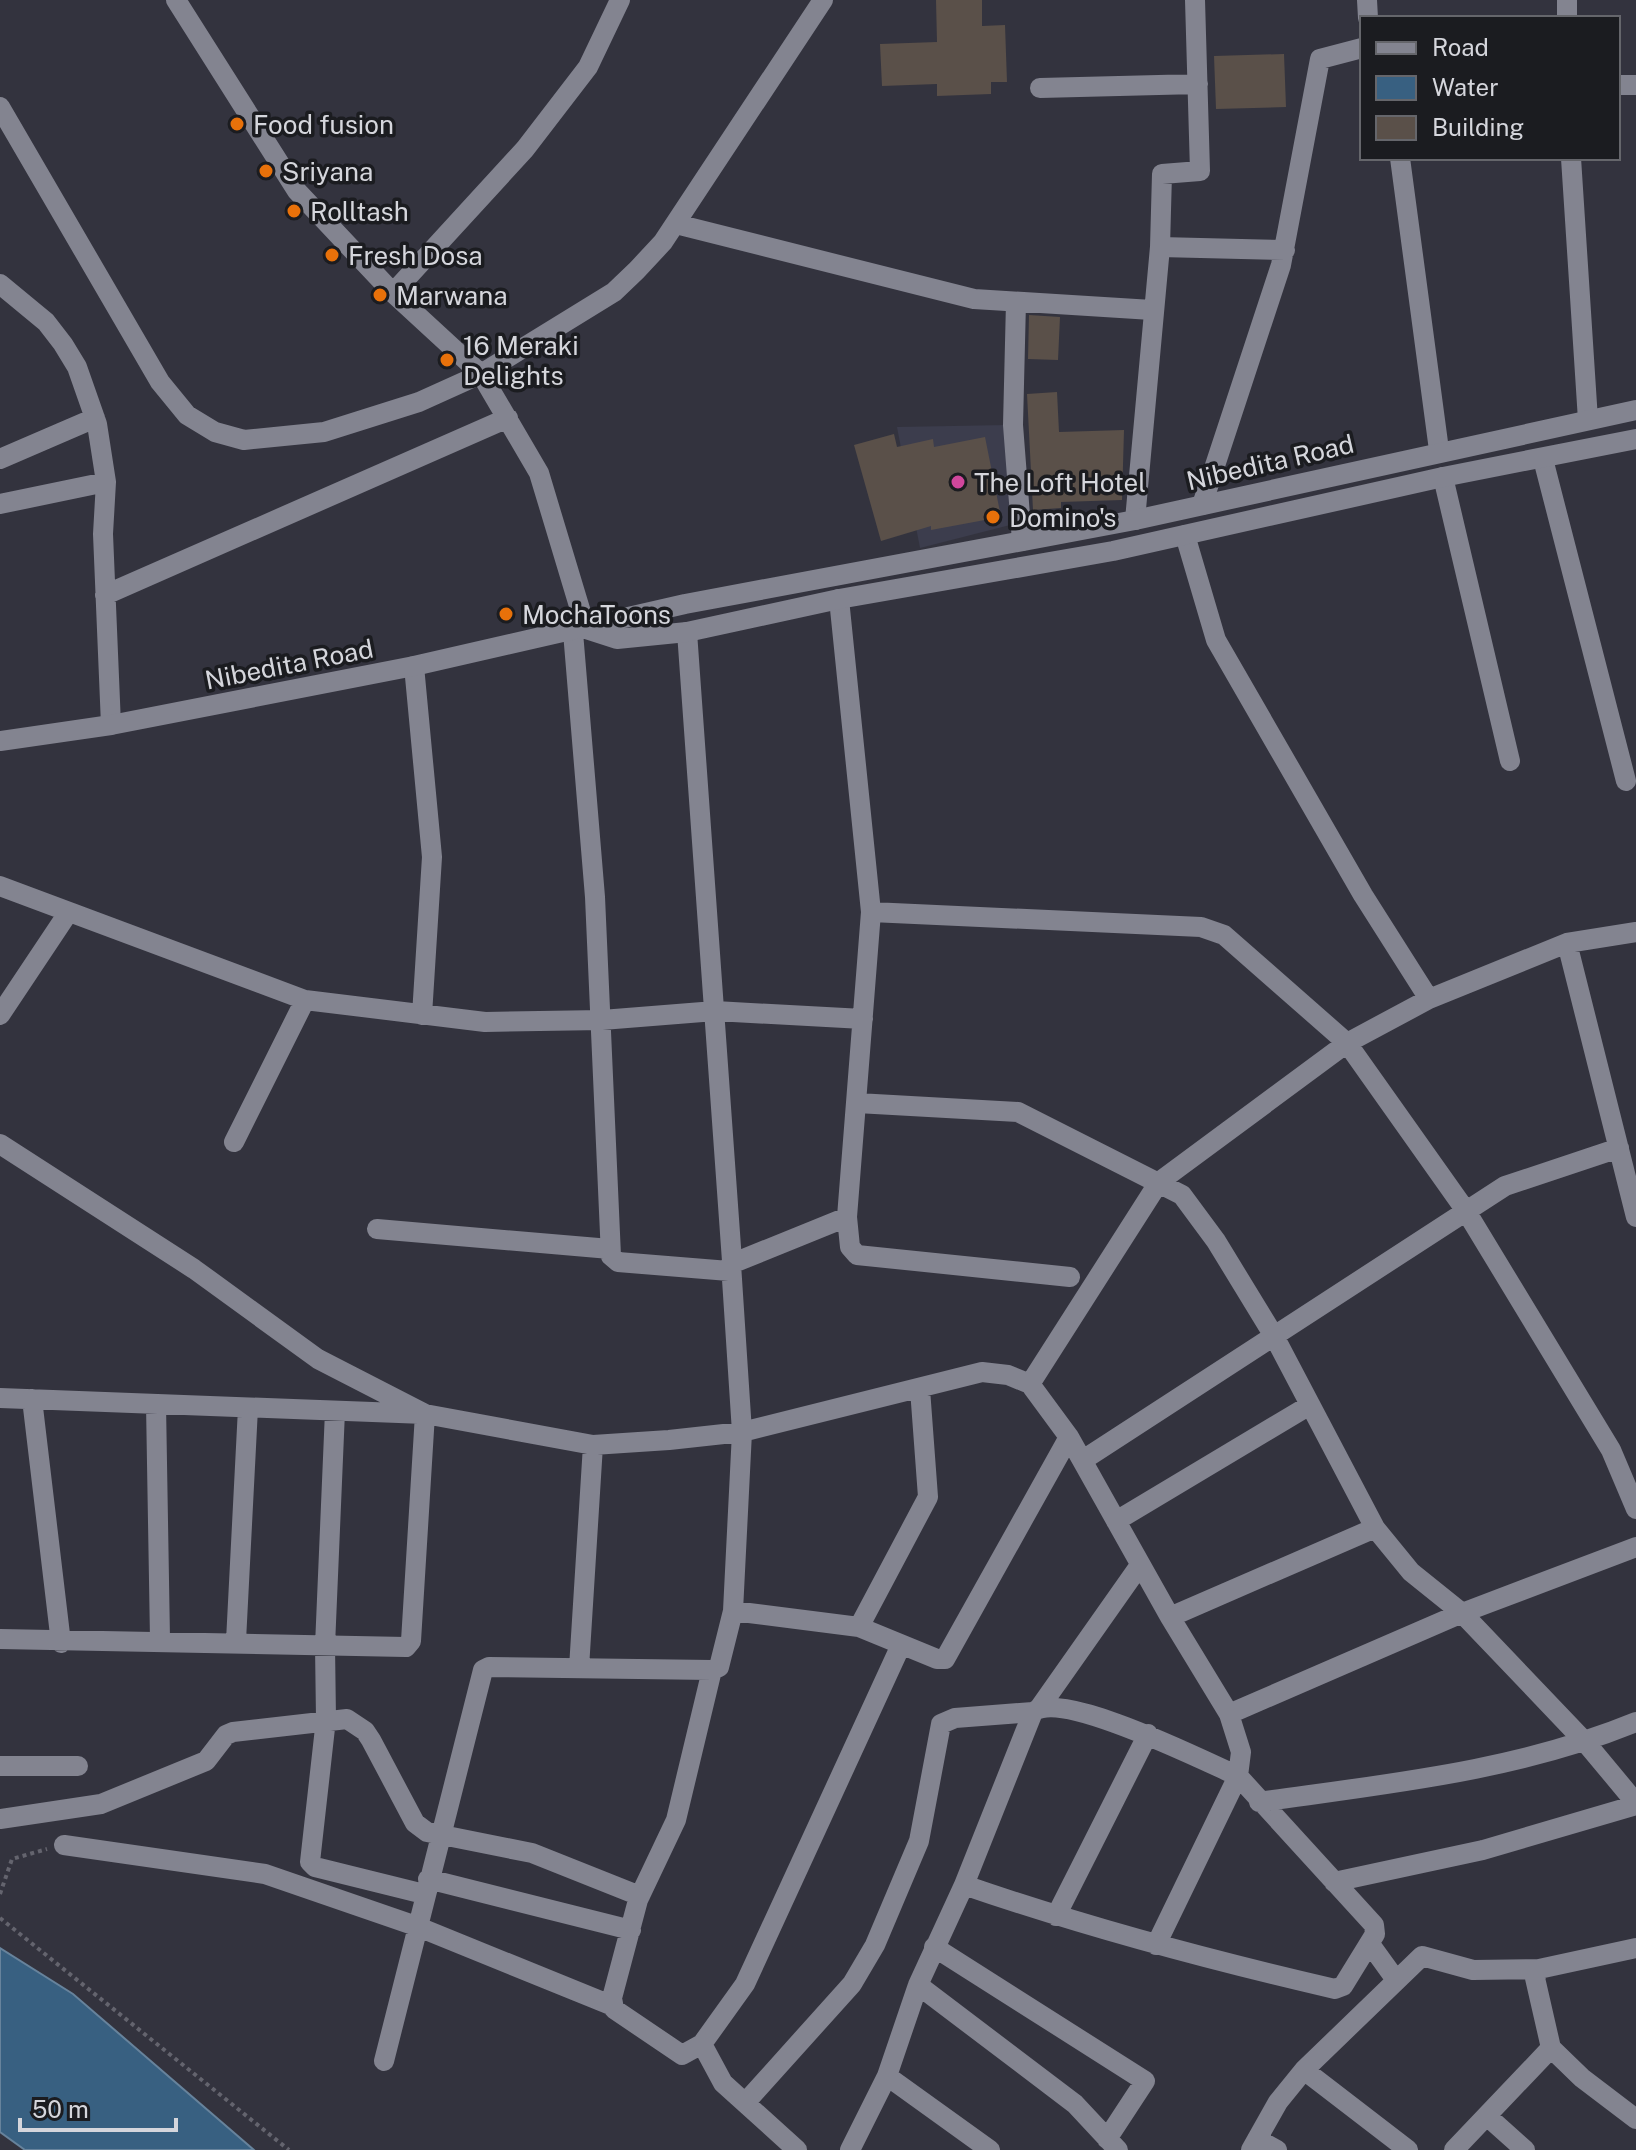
<svg xmlns="http://www.w3.org/2000/svg" width="1636" height="2150" font-family="'Public Sans',sans-serif">
	<style>
		.built { fill: #3c3d4d }
		.water { fill: #386081; stroke: #67839c; stroke-width: 2 }
		.building { fill: #5a5049 }
		.lines { fill: none; stroke-linecap: round; stroke-linejoin: round }
		.path { stroke: #64646e; stroke-width: 4; stroke-dasharray: 4 4; stroke-linecap: butt }
		.street { stroke: #838490; stroke-width: 20 }
		.secondary { stroke: #838490; stroke-width: 20 }
		.food-dot { fill: #e8710a; stroke: #1b1c20; stroke-width: 3 }
		.hotel-dot { fill: #d1479c; stroke: #1b1c20; stroke-width: 3 }
		.labels { text-anchor: middle; dominant-baseline: central; stroke-width: 7; stroke-linejoin: round; paint-order: stroke }
		.poi-label { font-size: 26px; fill: #d5d6dc; stroke: #1b1c20; text-anchor: start }
		.street-label { font-size: 26px; fill: #d5d6dc; stroke: #1b1c20 }
	</style>
	<rect width="100%" height="100%" fill="#33333e"/>
	<path class="built" d="M1007 425 1014 524 920 548 897 427Z"/>
	<path class="water" d="M0 1948 73 1994 254 2150H25L0 2132Z"/>
	<path class="building" d="M936 0H982V26L1005 25 1007 82H991V94L937 96V84L882 86 880 44 937 42Z
		M1284 54 1286 107 1216 109 1214 56Z
		M1029 315 1060 317 1058 360 1028 359Z
		M1057 392 1059 432 1124 430 1122 500 1061 502V508L1033 510 1027 394Z
		M894 434 897 447 933 439 934 447 985 437 1001 517 931 530V526L881 541 854 445Z"/>
	<g class="lines">
		<path class="path" d="M0 1894 12 1859 47 1849
			M0 1918 289 2150"/>
		<path class="street" d="M176 0 297 191 393 293 481 374 539 473 586 629
			M1367 0 1368 18
			M1567 0V18
			M1618 85H1636
			M1040 88 1198 84
			M0 107 160 382 187 415 215 432 244 440 324 432 419 402 481 374 614 292 637 270 663 242 823 0
			M1400 158 1439 450
			M1571 158 1588 420
			M676 224 974 299 1152 310
			M1160 247 1285 250
			M0 284 46 322 63 344 77 367 97 424 106 482 103 534 111 725
			M393 293 525 149 588 67 620 0
			M1016 302 1013 425 1022 541
			M0 459 95 418
			M1543 459 1626 781
			M1443 477 1510 761
			M0 504 106 482
			M1202 505 1281 265 1320 59 1362 48
			M1135 520 1160 247 1162 174 1200 171 1195 0
			M1185 535 1216 640 1363 895 1429 999
			M105 595 508 418
			M839 599 871 912 847 1217 850 1247 857 1255 1070 1277
			M573 632 595 897 611 1256 618 1262 729 1271
			M687 632 732 1261
			M414 666 432 857 422 1015
			M0 886 305 1000 485 1022 602 1020 715 1011 863 1019
			M871 912 1201 927 1224 935 1347 1043 1466 1211 1611 1450 1636 1509
			M1567 943 1636 1217
			M0 1015 68 913
			M857 1103 1018 1112 1182 1195 1216 1241 1274 1336 1375 1528 1411 1572 1462 1613 1586 1743 1636 1803
			M234 1142 305 1000
			M0 1144 194 1269 318 1359 425 1414 593 1445 669 1440 742 1432 982 1372 1008 1375 1030 1384 1069 1437 1170 1617 1229 1714 1241 1752 1238 1776 1374 1925 1375 1934 1343 1986 1335 1989C1209 1960 1086 1927 964 1885
			M377 1229 610 1249
			M1030 1384 1159 1182 1347 1043 1429 999 1567 943 1636 932
			M0 1398 425 1414 411 1641 406 1647 0 1639
			M32 1399 61 1643
			M156 1404 160 1639
			M335 1411 325 1646 326 1719 310 1862 315 1867 424 1894
			M1083 1460 1505 1186 1619 1148
			M1116 1521 1310 1405
			M733 1611 859 1627 937 1659H945L1069 1437
			M1170 1617 1375 1528
			M859 1627 928 1497 920 1389
			M236 1641 248 1408
			M579 1668 593 1445
			M712 1670 676 1820 638 1900 612 1998 614 2009 682 2055 702 2044 745 1984 901 1645
			M1040 1707 1140 1565
			M1229 1714 1462 1613 1636 1547
			M0 1766H78
			M1259 1802C1386 1784 1517 1771 1636 1722
			M0 1819 101 1804 206 1761 226 1735 233 1732 347 1719 365 1731 371 1740 415 1823 427 1832 532 1853 640 1896
			M64 1845 265 1874 416 1926 613 2006
			M428 1879 631 1930
			M1334 1882 1483 1850 1636 1805
			M1056 1916 1148 1734
			M1370 1944 1396 1980
			M934 1947 1145 2081 1107 2139
			M1539 1969 1535 1978 1551 2048 1582 2078 1636 2119
			M918 1985 1075 2104 1118 2150
			M702 2044 723 2083 797 2150
			M384 2061 483 1670 489 1667 712 1670 719 1667 733 1611 742 1432 731 1264 847 1217
			M1304 2070 1408 2150
			M887 2076 990 2150
			M745 2103 852 1984 875 1945 919 1841 941 1724 955 1718 1033 1712
			M1487 2116 1525 2150
			M1257 2139 1277 2150
			M850 2150 887 2076 918 1985 964 1885 1033 1712C1063 1690 1202 1760 1238 1776L1156 1945
			M1251 2150 1278 2102 1304 2070 1422 1956 1473 1970 1539 1969 1636 1948
			M1454 2150 1551 2048"/>
		<path class="secondary" d="M586 629 617 639 687 632 839 599 1113 551 1443 477 1636 439
			M0 741 111 725 414 666 685 604 1135 520 1636 410"/>
	</g>
	<g class="food-dot">
		<circle cx="237" cy="124" r="8"/>
		<circle cx="266" cy="171" r="8"/>
		<circle cx="294" cy="211" r="8"/>
		<circle cx="332" cy="255" r="8"/>
		<circle cx="380" cy="295" r="8"/>
		<circle cx="447" cy="360" r="8"/>
		<circle cx="993" cy="517" r="8"/>
		<circle cx="506" cy="614" r="8"/>
	</g>
	<circle class="hotel-dot" cx="958" cy="482" r="8"/>
	<g class="labels">
		<g class="poi-label">
			<text x="253" y="124">Food fusion</text>
			<text x="282" y="171">Sriyana</text>
			<text x="310" y="211">Rolltash</text>
			<text x="348" y="255">Fresh Dosa</text>
			<text x="396" y="295">Marwana</text>
			<text x="463" y="345">16 Meraki<tspan x="463" dy="30">Delights</tspan></text>
			<text x="974" y="482">The Loft Hotel</text>
			<text x="1009" y="517">Domino's</text>
			<text x="522" y="614">MochaToons</text>
		</g>
		<g class="street-label">
			<text transform="translate(1270 462) rotate(-13)">Nibedita Road</text>
			<text transform="translate(289 664) rotate(-11)">Nibedita Road</text>
		</g>
	</g>
	<rect x="1360" y="16" width="260" height="144" fill="#1b1c20" stroke="#65666b" stroke-width="2"/>
	<rect x="1376" y="42" width="40" height="12" fill="#838490" stroke="#65666b" stroke-width="2"/>
	<text x="1432" y="56" font-size="24" fill="#d5d6dc">Road</text>
	<rect x="1376" y="76" width="40" height="24" fill="#386081" stroke="#65666b" stroke-width="2"/>
	<text x="1432" y="96" font-size="24" fill="#d5d6dc">Water</text>
	<rect x="1376" y="116" width="40" height="24" fill="#5a5049" stroke="#65666b" stroke-width="2"/>
	<text x="1432" y="136" font-size="24" fill="#d5d6dc">Building</text>
	<path d="M20 2118v12h156v-12" fill="none" stroke="#d5d6dc" stroke-width="4"/>
	<text x="32" y="2118" font-size="24" fill="#d5d6dc" stroke="#1b1c20" stroke-width="6" paint-order="stroke">50 m</text>
</svg>
